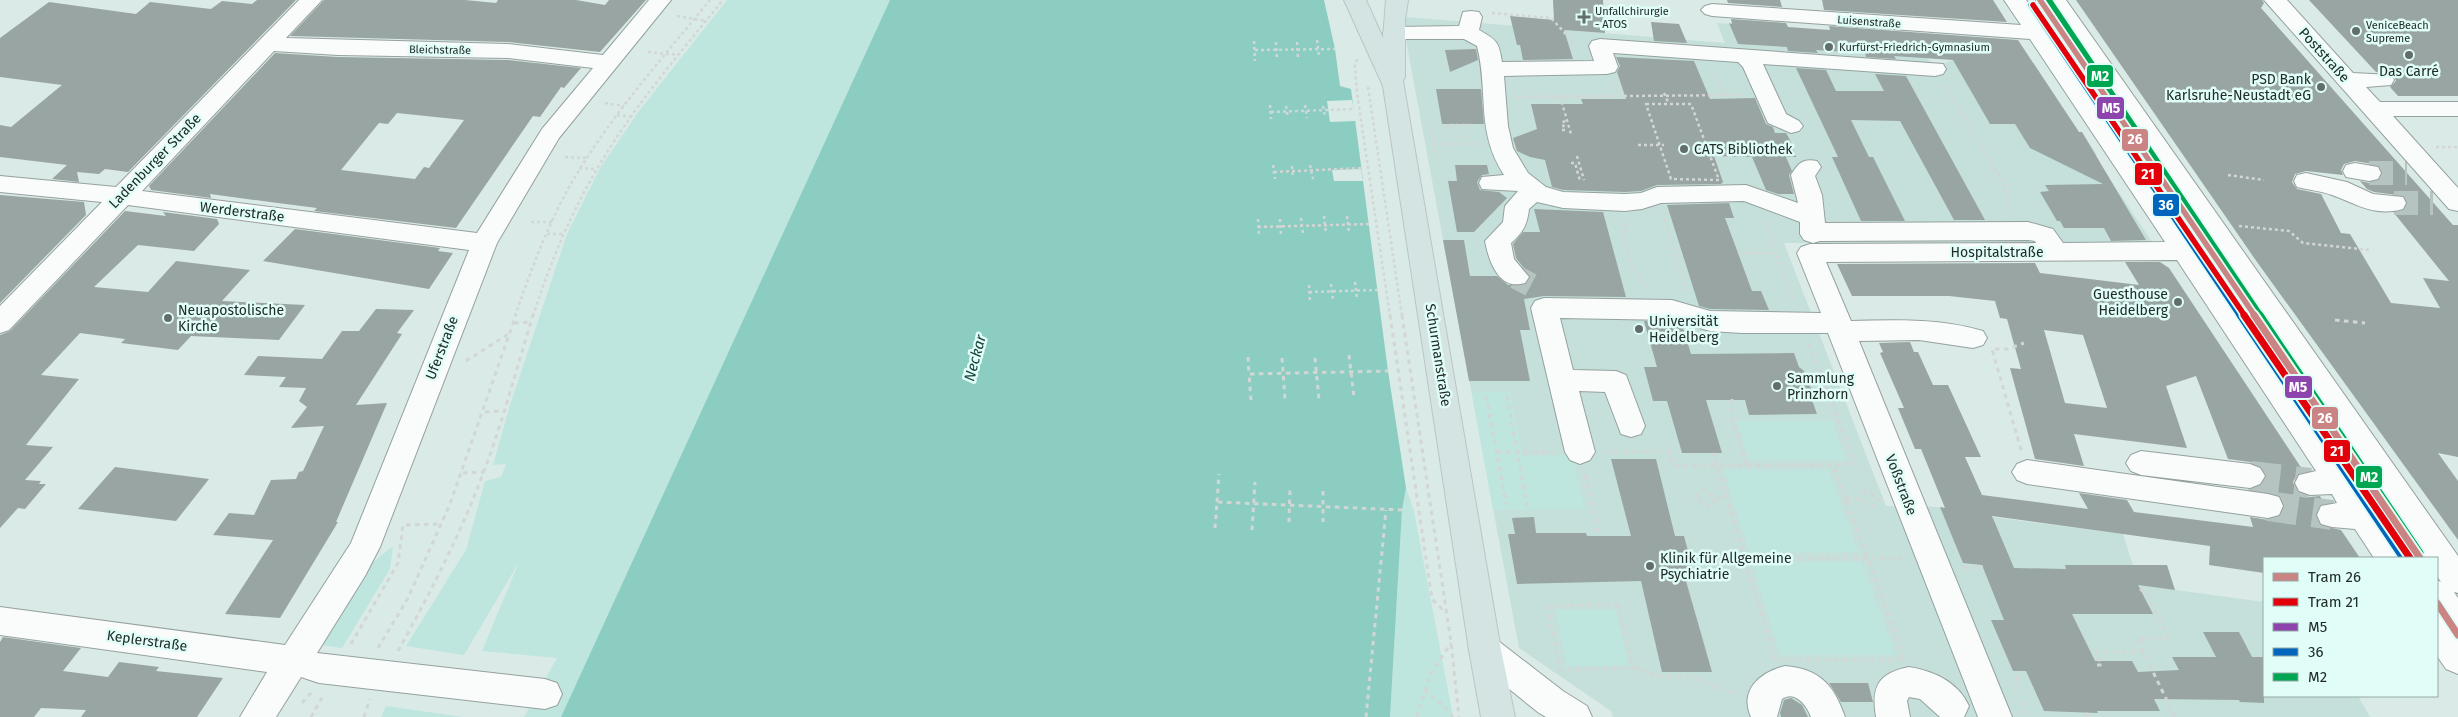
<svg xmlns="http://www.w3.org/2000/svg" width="2458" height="717" font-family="'Fira Sans',sans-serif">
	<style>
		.built { fill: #c5e0db }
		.green { fill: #bee6de }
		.water { fill: #8ccdc2 }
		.pier { fill: #daeae6 }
		.building { fill: #99a5a2; fill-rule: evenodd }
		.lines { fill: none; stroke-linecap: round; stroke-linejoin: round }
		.minor-tunnel-far1 { stroke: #b5c4c0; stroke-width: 24; stroke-dasharray: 24 12; stroke-linecap: butt }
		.minor-tunnel { stroke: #b5c4c0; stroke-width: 30; stroke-dasharray: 30 15; stroke-linecap: butt }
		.minor-casing { stroke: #95a19e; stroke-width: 2 }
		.major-casing { stroke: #bdc5c3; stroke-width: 2 }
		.path-far1 { stroke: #d2d6d5; stroke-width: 2.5; stroke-dasharray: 3 3; stroke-linecap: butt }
		.path { stroke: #d2d6d5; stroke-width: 3; stroke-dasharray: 4.5 4.5; stroke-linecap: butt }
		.minor { fill: #f9fcfb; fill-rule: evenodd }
		.major { fill: #d3e4e2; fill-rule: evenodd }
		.bus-1-far1-casing { stroke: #e1fdf8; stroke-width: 9 }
		.bus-1-casing { stroke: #e1fdf8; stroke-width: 11 }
		.bus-2-far1-casing { stroke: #e1fdf8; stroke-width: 9 }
		.bus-2-casing { stroke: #e1fdf8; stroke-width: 11 }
		.bus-3-far1-casing { stroke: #e1fdf8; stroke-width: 9 }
		.bus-3-casing { stroke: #e1fdf8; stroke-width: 11 }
		.bus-1-far1 { stroke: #8e44ad; stroke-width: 5.5 }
		.bus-1 { stroke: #8e44ad; stroke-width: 7 }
		.bus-2-far1 { stroke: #0065bd; stroke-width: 5.5 }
		.bus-2 { stroke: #0065bd; stroke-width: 7 }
		.bus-3-far1 { stroke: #00a651; stroke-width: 5.5 }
		.bus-3 { stroke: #00a651; stroke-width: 7 }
		.tram-1-far1-casing { stroke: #e1fdf8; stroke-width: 9 }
		.tram-1-casing { stroke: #e1fdf8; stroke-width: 11 }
		.tram-2-far1-casing { stroke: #e1fdf8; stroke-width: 9 }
		.tram-2-casing { stroke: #e1fdf8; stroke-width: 11 }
		.tram-1-far1 { stroke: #c98483; stroke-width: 5.5 }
		.tram-1 { stroke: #c98483; stroke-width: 7 }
		.tram-2-far1 { stroke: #e2000a; stroke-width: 5.5 }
		.tram-2 { stroke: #e2000a; stroke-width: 7 }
		.poi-dot { fill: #626e6b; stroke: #e1fdf8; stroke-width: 2 }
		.labels { text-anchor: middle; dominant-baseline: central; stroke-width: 5; stroke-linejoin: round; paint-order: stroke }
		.far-poi-label { font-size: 11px; fill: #212b29; stroke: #e1fdf8; text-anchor: start }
		.far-street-label { font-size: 11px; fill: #212b29; stroke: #e1fdf8 }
		.street-label { font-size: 14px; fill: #212b29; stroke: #e1fdf8 }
		.poi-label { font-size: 14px; fill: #212b29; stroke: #e1fdf8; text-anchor: start }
		.water-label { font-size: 15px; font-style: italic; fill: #163f39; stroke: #e1fdf8 }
		.line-badge { stroke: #e1fdf8; stroke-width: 2 }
		.badge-label { font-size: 14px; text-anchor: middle; font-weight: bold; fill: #fff }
	</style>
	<rect width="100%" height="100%" fill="#daeae6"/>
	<path class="built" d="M1406 17 1725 43 1717 23 1918 37 1932 67 1953 60 2036 67 2079 132H2082L2097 155H2094L2152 242 1784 243 1886 506 1940 507 1990 513 1992 517 2123 534 2139 585 2264 602V696H2358L2370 717H1613L1611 711 1519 648 1405 35Z"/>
	<path class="green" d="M727 0H890L561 717H524L557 658 482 651 519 562 464 655 406 646 466 550 485 481 501 477 506 464 493 465 509 408 567 234 600 168 639 111Z
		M1510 392 1523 456 1572 455 1585 509 1493 510 1472 393Z
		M1737 421H1832L1846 460H1749Z
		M1724 470H1828L1858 552H1749Z
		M1406 488 1414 511 1453 717H1390L1402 510Z
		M393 546 390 569 342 648 322 645 372 563Z
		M1752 562H1861L1896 655H1780Z
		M1556 610H1616L1628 665 1567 666Z
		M386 706 463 717H381Z"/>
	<path class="water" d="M890 0H1324L1335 49 1340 86 1351 89 1388 371 1406 488 1402 510 1390 717H561Z"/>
	<path class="pier" d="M1352 100 1356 121 1330 122 1327 101Z
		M1361 169 1363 181H1334L1332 170Z"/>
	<path class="building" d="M257 0H296L128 172 105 169 99 174 77 172 79 182 52 179 67 165 0 157V125L11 127 62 85 0 77V38L49 2 136 14 150 2 211 9 222 1 252 4Z
		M324 0H465L496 3 498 0H576L605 5 609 0H646L600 52 508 42 290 36Z
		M1553 0H1603L1605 33 1564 30 1573 59 1523 60 1520 45H1517L1510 16 1554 20Z
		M1727 0H1780L1782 7 1728 3Z
		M1822 0H1993L2007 22 1824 10Z
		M2076 0H2262L2264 3 2261 8 2453 225H2458V457L2438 453 2458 481V540L2257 262ZM2355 161 2378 165 2383 172 2378 181 2369 183 2360 181 2367 189 2374 192 2405 196 2408 202 2405 210 2394 213 2449 281 2423 278 2440 308 2391 303 2350 234 2341 233 2321 194 2297 189 2292 182 2295 174 2306 171 2343 175 2341 170 2344 164Z
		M2309 0H2458V96H2398L2390 87 2396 81 2393 74 2376 72Z
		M1731 19 1786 23 1788 27 1830 30 1829 26 2018 40 2079 132H2082L2146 240 2111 241 2104 228H2064L2060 221H2057L2040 192 2049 191 2045 185 2103 184 2030 148 2015 124H1990L1953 60 1894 56 1896 59 1866 57 1865 53 1816 50 1818 53 1788 51 1787 47 1738 44 1729 23 1732 24Z
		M1651 22 1679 24 1687 43 1654 41Z
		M1476 49 1478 60 1450 72 1445 50Z
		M275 53 338 57 508 60 581 68 564 88 561 87 540 117 533 116 456 228 314 211 317 208 270 202 210 194 211 198 151 190 149 186ZM397 113 464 120 429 168 424 167 415 179 341 170 379 123 388 124Z
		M1616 57 1694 61 1710 99 1755 98 1766 124 1773 127 1775 133H1786L1790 140 1796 157H1786L1792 171 1789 175 1794 194H1778L1766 190 1752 157 1714 156 1723 182 1721 184 1657 185 1641 191 1625 192 1563 190 1552 187 1545 160 1530 157 1517 151 1513 138 1537 129 1531 104H1583L1581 99H1626L1617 72 1620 66Z
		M1796 68 1826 70 1836 91H1884L1875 74 1906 76 1985 220H1954L1900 121 1851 120 1869 157H1873L1905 221H1861L1832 157H1838Z
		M1436 89H1481L1484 124H1442Z
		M1455 165H1487L1489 174 1482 175 1477 182 1480 190 1499 192 1507 198 1474 232H1457L1448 181H1457Z
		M0 195 84 202 86 215 0 303Z
		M1729 203 1734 218H1725L1752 291H1761L1769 310 1710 309 1699 306 1667 205Z
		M1534 209 1603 212 1626 297 1544 296 1524 299 1530 330H1520L1530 381H1469L1443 240H1464L1470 276H1497L1508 285H1525L1531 277 1516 258 1513 244 1523 232H1540Z
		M125 211 166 216 163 212 217 219 219 224 194 251 138 245 94 287 148 292 176 261 250 270 222 301 305 305 279 340 191 336 178 350 121 343 125 339 80 333 41 375 79 379 26 445 53 447 25 480 41 481 39 484H46L25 509 18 508 0 528V335L10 331Z
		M295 229 440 248 438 251 453 253 429 289 263 261Z
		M2125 262H2160L2169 268 2304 472 2297 474 2293 482 2297 492 2309 497 2320 496 2324 504 2319 505 2315 514 2319 525 2341 530 2360 558H2264V573L2209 565 2210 546 1992 516 2014 568 2066 569 2065 565H2167L2175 590 2138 585 2153 614H2072L2095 661H2132L2138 672 2179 670 2172 657H2216L2203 632H2239L2252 657H2264V703L2240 702 2239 700 2154 699 2160 711H2097L2098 713 2044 711 2026 671H2013L1991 620H2004L1982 565 1963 563 1940 507 1945 508 1921 449H1915L1898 408H1904L1880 353 1883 352 1879 343 1910 342 1914 352H1918L1933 385H1948L1981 457H1965L1982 495 2088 509 2079 493 2127 500 2134 512 2253 527 2250 517 2268 520 2279 517 2285 507 2281 496 2251 490 2261 486 2267 477 2262 467 2250 462 2228 459 2196 376 2166 386 2187 448 2074 434 2084 466 2035 459 2010 368 2021 369 2007 319 2000 318 1995 301 1949 296H1852L1837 264 2035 263 2040 273 2139 285ZM2044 330 2083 335 2107 408 2065 403Z
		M376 309 414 310 397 333 402 334 356 405 387 403 336 522H338L280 618 225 614 273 540 213 535 229 513 254 515 271 480 296 479 299 472 303 471 324 426 291 428 307 407 299 401 306 388 279 387 286 377 244 375 258 356 322 359 342 331H359Z
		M1644 321 1672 322 1682 325 1691 354 1794 353 1799 367 1804 371 1814 396V400H1812L1817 414 1749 415 1745 400H1706L1722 453H1682L1667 401H1653L1644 367H1657Z
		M1611 459H1656L1675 536H1684L1696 581H1686L1712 672H1662L1641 581 1517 584 1508 534H1515L1512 518 1534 517 1536 533H1586L1587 536H1631Z
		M115 467 209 479 176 521 78 509Z
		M3 637 81 648 63 671 108 677 119 662 159 667 156 671 223 678 197 717H81L86 710 41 708 34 717H0V642Z
		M1829 683H1868L1873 702H1841Z
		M1791 698 1802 705 1808 717H1781L1780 713 1784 700Z"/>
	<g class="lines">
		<path class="minor-tunnel-far1" d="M2369 173H2407
			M2394 203H2433
			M1516 277 1531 285"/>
		<path class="minor-tunnel" d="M2250 476 2310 483
			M2268 506 2332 515"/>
		<g class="minor-casing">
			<path id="minor" d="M299 0H322L286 38 508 44 603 55 649 0H671L559 138 497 243 380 547 365 576 317 653 545 679 557 683 562 694 557 705 545 709 319 683 301 677 276 717H240L267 672 0 635V607L285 645 351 543 469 250 128 205 9 330 0 333V306L102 202 0 192V176L116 187ZM274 51 338 55 508 58 593 68 542 129 477 233 142 191Z
				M2004 0H2026L2350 473 2353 474 2378 514 2392 510 2044 0H2066L2458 556V593L2454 592 2458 598V674L2446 669 2437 656V580L2441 582 2437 576V558H2374L2355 529 2332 527 2321 524 2317 515 2321 506 2337 503 2332 494 2310 495 2299 491 2295 483 2299 475 2316 471 2177 260 1826 262 1851 321C1895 320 1940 318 1983 331L1987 338 1983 345 1973 348 1919 340 1859 341 2012 717H1978L1828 333H1742L1710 331 1672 320 1560 318 1573 370 1616 371 1626 375 1645 426 1641 434 1631 437 1621 434 1605 392 1579 391 1595 452 1590 460 1580 464 1570 460 1565 452 1531 308 1535 301 1544 298 1672 300 1710 311 1821 313 1797 253 1801 247 1810 244 2036 243 2035 241 2028 240 1820 241 1813 243 1804 240 1800 234V222L1744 201 1661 203 1642 209 1625 211 1563 208 1537 202 1529 209C1527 226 1523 232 1511 243L1514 259 1529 277 1525 283C1499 291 1489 262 1485 241L1503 222 1505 206 1518 191 1482 189 1479 183 1482 177 1504 175C1475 130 1489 93 1477 46L1464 39H1394L1386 38 1383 33 1386 28 1394 27 1459 26 1463 12 1471 11 1479 12 1482 17 1479 30C1497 40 1499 42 1502 62L1594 61 1589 46 1592 41 1600 39 1943 64 1946 69 1943 74 1935 76 1763 64 1786 114 1799 121 1803 126 1799 131 1791 133 1768 123 1743 67 1738 62 1613 53 1618 67 1615 72 1607 74 1504 76 1508 126 1513 148 1528 173 1546 187 1563 192 1625 194 1641 193 1657 187 1746 185 1798 203 1791 175C1798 163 1803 158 1817 161L1821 167 1815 176 1822 195 1825 223 2028 222 2053 229 2063 243 2165 242 2030 39 1712 16 1705 14 1701 10 1705 6 1712 4 2021 25Z
				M2264 0H2287L2353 73 2391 75 2394 80 2391 85 2366 87 2380 102H2458V116H2393L2458 188V211L2449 209Z
				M2355 163 2378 167 2381 173 2378 179 2369 181 2346 177 2343 171 2346 165Z
				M2306 173 2347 182 2373 194 2403 197 2406 203 2403 209C2374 217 2357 204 2332 195 2321 191 2309 190 2297 187L2294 181 2297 175Z
				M2141 451 2250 464 2260 468 2265 476 2260 484 2250 488 2141 475 2131 471 2126 463 2131 455Z
				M2027 460 2268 494 2279 497 2283 506 2279 515 2268 518 2027 484 2017 480 2012 472 2017 464Z
				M1485 635 1497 640 1563 691 1587 706 1592 717H1546L1539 713 1473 660 1469 650 1473 640Z
				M1785 666C1820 669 1834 685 1845 717H1811C1807 706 1795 690 1782 699L1777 717H1751C1739 690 1760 672 1785 666Z
				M1909 667C1934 671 1958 682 1969 706L1964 717H1940L1920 699 1909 697 1907 701 1910 717H1876C1871 687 1878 673 1909 667Z"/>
		</g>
		<g class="major-casing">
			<path id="major" d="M1344 0H1366L1383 38 1386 0H1408L1405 20V77L1403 81 1501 650 1515 717H1481L1469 650 1383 86Z"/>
		</g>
		<path class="path-far1" d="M1606 10H1619
			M1492 13 1551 18 1574 43 1577 51
			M677 16 707 21
			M1317 40 1319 57
			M1254 41 1255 61
			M1276 42 1277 60
			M1297 42 1298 60
			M1255 50 1335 49
			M648 52 679 55
			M1357 59 1355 66 1357 93 1390 316
			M1715 73 1725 95
			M1613 84 1618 96
			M1945 86 1977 139
			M1368 87 1402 316
			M1664 93 1669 104
			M1560 96 1571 134
			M1516 97 1743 95
			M605 103 624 106
			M1646 104H1691L1719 180 1671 179Z
			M1270 105 1271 119
			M1305 105 1307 118
			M1286 106 1288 118
			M1323 106 1325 116
			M1271 112 1354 109
			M617 115 631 117
			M1432 126 1436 158
			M1562 130H1565L1562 122 1567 121
			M1470 137H1449L1447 125H1473
			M1434 144H1479
			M1638 145H1664
			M1703 145H1727
			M2436 147H2458
			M1982 148 2003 182 2011 210
			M1577 156 1584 180
			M565 157 586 158
			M1571 163H1575L1580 181
			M1273 165 1275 179
			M1310 165 1313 179
			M1292 166 1293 178
			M579 168 595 169
			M1274 172 1362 168
			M2228 175 2264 180
			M1663 213 1686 291
			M1324 216 1326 234
			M1347 216 1349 233
			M1301 218 1303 234
			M1258 219 1259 236
			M1280 219 1281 236
			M531 222H552
			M1765 222 1793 301
			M1626 223C1622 249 1631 267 1646 288
			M2239 226 2289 231 2303 243 2370 250
			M1258 227 1369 224
			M547 234H563
			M1738 253H1776
			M1355 282 1357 299
			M1331 284 1333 300
			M1309 285 1310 301
			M1309 292 1378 290
			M515 316C530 273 546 229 568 189 607 120 660 61 710 0
			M533 316C550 263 571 212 600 164 635 105 680 53 723 0"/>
		<path class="path" d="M1390 315 1432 599 1446 613
			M1402 315 1451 642 1459 717
			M2335 320 2365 323
			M514 323 531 322
			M1809 344 1855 464 1833 465
			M1349 355 1354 397
			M1248 357 1249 374
			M1282 358 1285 399
			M1315 358 1319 400
			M466 361 510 333
			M1486 396 1506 504
			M1507 396 1527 506
			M1732 399V417L1747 466
			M1251 400 1249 374 1388 371
			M485 412 504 411
			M2021 450 1992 349H2008L2024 343
			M1497 452H1554
			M1605 452 1669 451 1673 466 1833 465 1868 558H1904
			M463 473 484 472
			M1585 475 1598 532
			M1323 491V522
			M1715 499 1708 507 1695 498 1703 490 1715 498H1727
			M1846 500 1861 499 1872 507 1879 499 1866 491 1860 498
			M1217 502 1219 474
			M1289 522 1290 488
			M1215 528 1217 502 1402 510
			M1252 530 1255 482
			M1745 558H1868L1904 660H1776Z
			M1690 559 1745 558 1713 453
			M1963 568 1983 567
			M2140 589 2147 594 2168 638 2137 639 2175 717
			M1618 605 1633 668 1561 670 1547 606Z
			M351 644 398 563 403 525 442 524
			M378 648 408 598 450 504 516 315
			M398 651C429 595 458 539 481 479 502 425 516 370 533 315
			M2097 665H2102L2096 652H2144
			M1633 668 1663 677H1688L1736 693
			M1424 690 1443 705 1453 717
			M2016 690 2018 671
			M2021 702 2028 717
			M302 703 311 693
			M2086 713 2088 717
			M311 717 323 696
			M364 717 370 699
			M1366 717 1386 510
			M1417 717 1430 675 1451 643"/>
		<use href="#minor" class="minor"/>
		<use href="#major" class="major"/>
		<g class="bus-1-far1-casing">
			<path id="bus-1-far1" d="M2038 0 2251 316"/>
		</g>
		<g class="bus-1-casing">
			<path id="bus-1" d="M2250 315 2413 558"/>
		</g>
		<g class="bus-2-far1-casing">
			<path id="bus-2-far1" d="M2031 5 2240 316"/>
		</g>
		<g class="bus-2-casing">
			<path id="bus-2" d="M2240 315 2403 558"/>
		</g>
		<g class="bus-3-far1-casing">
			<path id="bus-3-far1" d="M2049 0 2261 316"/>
		</g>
		<g class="bus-3-casing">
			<path id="bus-3" d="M2260 315 2420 553"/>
		</g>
		<use href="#bus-1-far1" class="bus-1-far1"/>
		<use href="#bus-1" class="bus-1"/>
		<use href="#bus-2-far1" class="bus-2-far1"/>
		<use href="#bus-2" class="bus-2"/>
		<use href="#bus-3-far1" class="bus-3-far1"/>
		<use href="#bus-3" class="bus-3"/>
		<g class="tram-1-far1-casing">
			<path id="tram-1-far1" d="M2040 0 2255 316"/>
		</g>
		<g class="tram-1-casing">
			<path id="tram-1" d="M2254 315 2420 558
				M2437 603 2458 635"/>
		</g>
		<g class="tram-2-far1-casing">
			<path id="tram-2-far1" d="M2033 5 2245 316"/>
		</g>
		<g class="tram-2-casing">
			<path id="tram-2" d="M2244 315 2410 558"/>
		</g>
		<use href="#tram-1-far1" class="tram-1-far1"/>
		<use href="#tram-1" class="tram-1"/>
		<use href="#tram-2-far1" class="tram-2-far1"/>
		<use href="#tram-2" class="tram-2"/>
	</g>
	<g class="poi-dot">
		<path d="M1581.5 9.5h5v5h5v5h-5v5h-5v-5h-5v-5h5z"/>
		<circle cx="2356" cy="31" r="5"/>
		<circle cx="1829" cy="47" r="5"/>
		<circle cx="2409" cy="55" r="5"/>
		<circle cx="2321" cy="87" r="5"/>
		<circle cx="1684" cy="149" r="5"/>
		<circle cx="2178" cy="302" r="5"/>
		<circle cx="168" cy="318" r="5"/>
		<circle cx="1639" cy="329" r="5"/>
		<circle cx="1777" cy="386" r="5"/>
		<circle cx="1650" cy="566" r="5"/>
	</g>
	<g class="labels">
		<g class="far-poi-label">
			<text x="1595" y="11">Unfallchirurgie<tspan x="1595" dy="13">- ATOS</tspan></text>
			<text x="2366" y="25">VeniceBeach<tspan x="2366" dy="13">Supreme</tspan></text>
			<text x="1839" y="47">Kurfürst-Friedrich-Gymnasium</text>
		</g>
		<g class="far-street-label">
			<text transform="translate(1869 22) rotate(4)">Luisenstraße</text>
			<text transform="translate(440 50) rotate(1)">Bleichstraße</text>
		</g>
		<g class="street-label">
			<text transform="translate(2324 55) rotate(48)">Poststraße</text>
			<text transform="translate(155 161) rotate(-46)">Ladenburger Straße</text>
			<text transform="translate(242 212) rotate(7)">Werderstraße</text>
			<text x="1997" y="252">Hospitalstraße</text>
			<text transform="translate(442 348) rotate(-69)">Uferstraße</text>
			<text transform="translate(1438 355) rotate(81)">Schurmanstraße</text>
			<text transform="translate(1901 485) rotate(69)">Voßstraße</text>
			<text transform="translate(147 641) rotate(8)">Keplerstraße</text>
		</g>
		<g class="poi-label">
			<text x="2409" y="71" text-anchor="middle">Das Carré</text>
			<text x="2311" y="79" text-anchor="end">PSD Bank<tspan x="2311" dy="16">Karlsruhe-Neustadt eG</tspan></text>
			<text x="1694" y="149">CATS Bibliothek</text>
			<text x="2168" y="294" text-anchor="end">Guesthouse<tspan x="2168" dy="16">Heidelberg</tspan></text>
			<text x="178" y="310">Neuapostolische<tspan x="178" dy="16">Kirche</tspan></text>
			<text x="1649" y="321">Universität<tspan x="1649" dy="16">Heidelberg</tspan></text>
			<text x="1787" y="378">Sammlung<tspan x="1787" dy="16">Prinzhorn</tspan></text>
			<text x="1660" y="558">Klinik für Allgemeine<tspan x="1660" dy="16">Psychiatrie</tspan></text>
		</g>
		<g class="water-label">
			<text transform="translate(975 358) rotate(-75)">Neckar</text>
		</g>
	</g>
	<g class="line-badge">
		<rect x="2086" y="64" width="28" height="24" rx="5" fill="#00a651"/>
		<rect x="2096" y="96" width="29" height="24" rx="5" fill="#8e44ad"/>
		<rect x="2121" y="128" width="28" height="24" rx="5" fill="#c98483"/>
		<rect x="2134" y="162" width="29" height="24" rx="5" fill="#e2000a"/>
		<rect x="2152" y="193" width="28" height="24" rx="5" fill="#0065bd"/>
		<rect x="2284" y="375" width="29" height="24" rx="5" fill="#8e44ad"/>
		<rect x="2311" y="406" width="28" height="24" rx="5" fill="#c98483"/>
		<rect x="2323" y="439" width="28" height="24" rx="5" fill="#e2000a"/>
		<rect x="2355" y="465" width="28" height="24" rx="5" fill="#00a651"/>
	</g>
	<g class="badge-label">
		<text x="2100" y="81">M2</text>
		<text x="2111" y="113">M5</text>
		<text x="2135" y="144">26</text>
		<text x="2148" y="179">21</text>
		<text x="2166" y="210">36</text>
		<text x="2298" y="392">M5</text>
		<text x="2325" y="423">26</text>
		<text x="2337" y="456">21</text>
		<text x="2369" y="482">M2</text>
	</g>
	<rect x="2263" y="557" width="175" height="140" fill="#e1fdf8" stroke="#94a9a5"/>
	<rect x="2273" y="573" width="25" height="8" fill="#c98483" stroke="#94a9a5"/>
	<text x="2308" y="582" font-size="15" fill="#212b29">Tram 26</text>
	<rect x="2273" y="598" width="25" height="8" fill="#e2000a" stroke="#94a9a5"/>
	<text x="2308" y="607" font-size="15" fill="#212b29">Tram 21</text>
	<rect x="2273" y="623" width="25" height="8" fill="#8e44ad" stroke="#94a9a5"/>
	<text x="2308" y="632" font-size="15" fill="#212b29">M5</text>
	<rect x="2273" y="648" width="25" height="8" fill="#0065bd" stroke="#94a9a5"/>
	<text x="2308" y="657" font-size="15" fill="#212b29">36</text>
	<rect x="2273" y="673" width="25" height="8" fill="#00a651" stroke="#94a9a5"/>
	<text x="2308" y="682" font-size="15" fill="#212b29">M2</text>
</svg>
